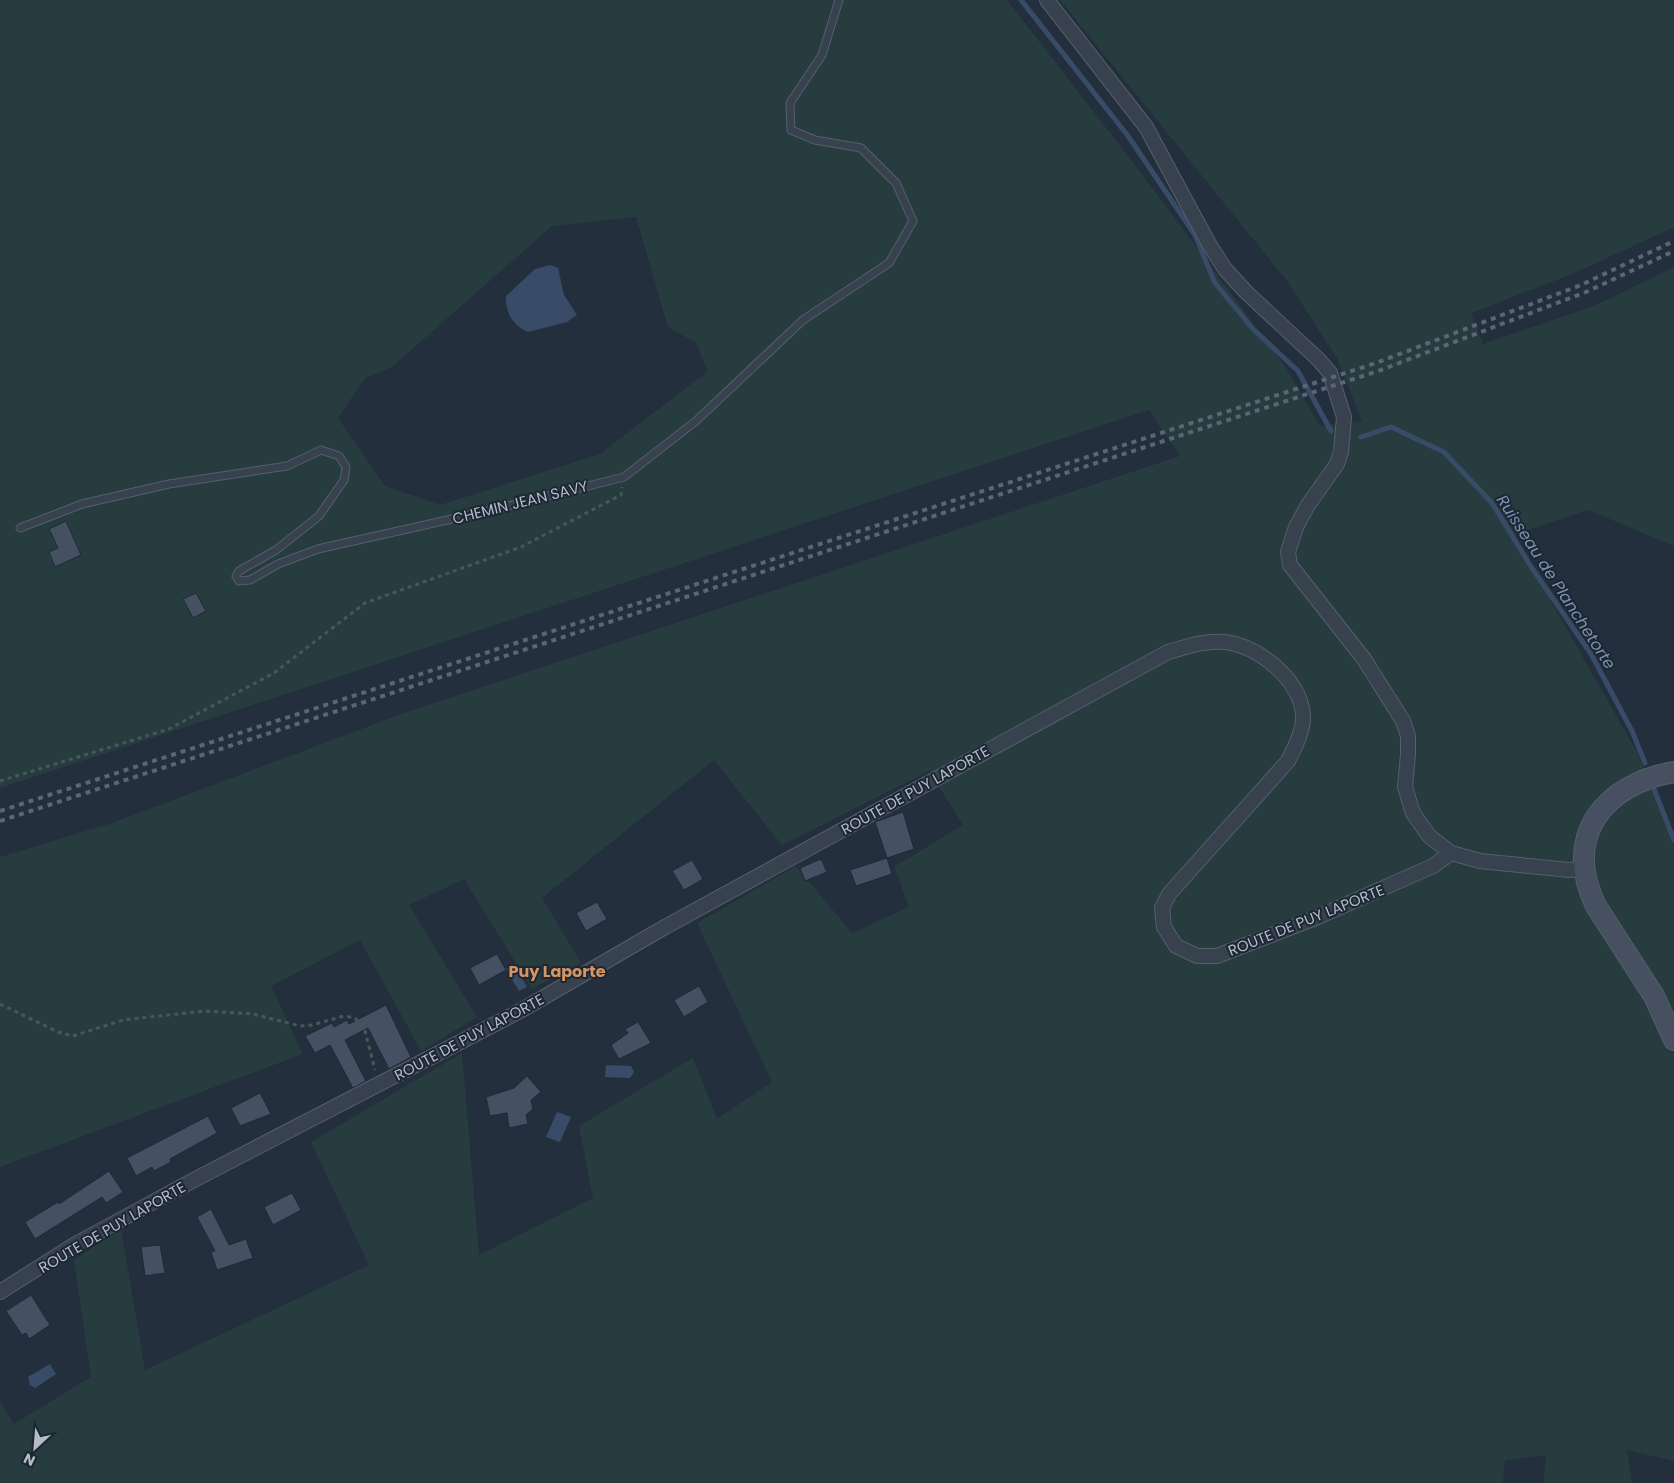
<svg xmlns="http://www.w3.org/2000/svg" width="1674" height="1483" font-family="Poppins,sans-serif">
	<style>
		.green { fill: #263c3f; fill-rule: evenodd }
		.water { fill: #394c67 }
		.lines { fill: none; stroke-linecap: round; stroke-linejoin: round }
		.stream { stroke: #394c67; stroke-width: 5 }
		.building { fill: #455162; stroke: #1f2835 }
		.service-casing { stroke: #565f6c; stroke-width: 9 }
		.minor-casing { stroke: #565f6c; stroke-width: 16 }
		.secondary-casing { stroke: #565f6c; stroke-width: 22 }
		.path { stroke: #44595c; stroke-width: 3; stroke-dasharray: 4 4; stroke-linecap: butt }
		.service { stroke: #38414e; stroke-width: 7 }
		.minor { stroke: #38414e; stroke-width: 14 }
		.secondary { stroke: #465061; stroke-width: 20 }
		.rail { stroke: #5a6575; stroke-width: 4; stroke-dasharray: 5 5; stroke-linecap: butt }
		.labels { text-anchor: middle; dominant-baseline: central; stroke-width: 4; stroke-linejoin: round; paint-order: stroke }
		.street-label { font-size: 15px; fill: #b4bcc9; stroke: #1d2633 }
		.water-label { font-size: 16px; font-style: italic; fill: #7c92b1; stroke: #1d2633 }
		.neighbourhood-label { font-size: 16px; font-weight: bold; fill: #d59563; stroke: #1d2633 }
	</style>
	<rect width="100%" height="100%" fill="#242f3e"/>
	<path class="green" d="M0 0H1007L1138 169 1285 366 1320 426 1362 421 1337 358 1287 281 1060 0H1674V231L1672 228 1575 273 1471 313 1483 344 1594 306 1674 267V546L1588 510 1513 535 1637 752 1674 842V1461L1627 1450 1632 1483H1543L1546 1455 1505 1460 1503 1483H0V1402L14 1424 91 1377 74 1260 121 1229 145 1370 369 1265 311 1142 462 1053 479 1255 593 1198 579 1126 693 1058 717 1119 772 1082 697 923 796 866 852 933 909 907 894 867 963 825 929 771 782 845 714 760 542 898 581 963 532 989 464 879 409 905 477 1017 421 1051 360 940 271 986 303 1054 0 1167V857L112 823 404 713 1180 456 1149 410 0 788ZM636 217 668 327 696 343 708 371 600 454 440 505 385 486 338 418 365 378 392 367 552 226Z"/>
	<path class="water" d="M550 265 558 268 564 295 577 315 567 322 528 332C513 326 505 312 506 296L535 269Z
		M514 964 527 987 519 991 506 969Z
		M606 1065 631 1066 634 1072 630 1078 605 1077Z
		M557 1112 571 1117 560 1142 546 1137Z
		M50 1364 56 1374 35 1388 30 1385 28 1377Z"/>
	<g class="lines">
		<path class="stream" d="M1021 0 1128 136 1195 235 1215 283 1253 329 1298 371 1331 431
			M1361 437 1391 427 1444 452 1492 503 1532 568 1591 654 1632 731 1645 763
			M1654 789 1674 840"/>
	</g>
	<path class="building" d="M66 521 81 555 55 567 49 552 58 548 49 529Z
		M196 593 206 611 193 618 183 599Z
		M903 812 914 849 887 858 892 874 856 886 850 870 887 858 875 822Z
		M821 859 827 872 805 881 800 868Z
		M692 860 703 879 684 890 672 871Z
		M597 902 607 919 586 931 576 913Z
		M497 954 506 970 479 985 470 968Z
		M699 986 708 1002 684 1017 674 1000Z
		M386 1005 411 1057 389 1069 368 1028 345 1040 366 1081 353 1088 330 1045 315 1053 305 1036 332 1023 334 1027 347 1020 349 1024Z
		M638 1022 651 1043 619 1059 611 1045 628 1033 625 1029Z
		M527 1076 541 1092 531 1100 533 1109 526 1115 528 1124 509 1128 507 1113 490 1116 486 1097 514 1088Z
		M260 1093 271 1114 240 1126 231 1108Z
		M208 1116 217 1133 170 1159 171 1162 154 1171 152 1167 136 1176 127 1158Z
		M109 1171 123 1192 106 1203 102 1197 35 1239 25 1222 58 1202 59 1204Z
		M292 1193 301 1210 273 1225 264 1207Z
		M211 1209 229 1245 246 1239 253 1258 217 1270 211 1252 215 1251 197 1217Z
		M160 1245 165 1273 145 1276 141 1247Z
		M31 1295 50 1325 29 1339 26 1333 22 1335 6 1311Z"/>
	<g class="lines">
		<g class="service-casing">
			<path id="service" d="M20 528 82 504 169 484 287 466 321 450 339 456 346 467 344 480 319 516 276 550 239 571 236 576 239 581 250 580 278 564 318 549 496 509 624 477 696 421 803 320 889 263 913 221 896 183 861 148 815 140 791 130 790 103 822 55 839 0"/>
		</g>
		<g class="minor-casing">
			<path id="minor" d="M1047 0 1146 127 1209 244 1225 269 1246 292 1319 360 1330 373 1344 417 1341 452 1337 464 1308 505 1296 527 1288 552 1290 565 1364 659 1403 721 1408 736V754L1405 787 1413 813 1429 836 1451 853 1480 861 1569 870 1583 869
				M0 1292 74 1245 190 1182 520 1011 665 927 1168 652C1186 647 1205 640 1225 642 1258 646 1299 678 1303 714 1304 730 1295 747 1288 761L1169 894 1162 908 1164 927 1176 946 1197 956H1217L1318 917 1433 866 1451 853"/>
		</g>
		<g class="secondary-casing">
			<path id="secondary" d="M1674 772C1604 784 1562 836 1596 906L1654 996 1674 1040"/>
		</g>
		<path class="path" d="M0 781 169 729 274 673 365 603 521 547 621 495 622 487
			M0 1004 58 1032 73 1036 123 1020 205 1011 253 1014 300 1026 312 1025 344 1016 355 1018 364 1027 375 1070"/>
		<use href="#service" class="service"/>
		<use href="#minor" class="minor"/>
		<use href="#secondary" class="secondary"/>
		<path class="rail" d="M0 811 1376 363 1581 285 1674 241
			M0 821 1378 371 1586 292 1674 251"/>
	</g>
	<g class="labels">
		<g class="street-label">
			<text transform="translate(520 502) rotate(-14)">CHEMIN JEAN SAVY</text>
			<text transform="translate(915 790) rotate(-29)">ROUTE DE PUY LAPORTE</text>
			<text transform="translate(1306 920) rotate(-22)">ROUTE DE PUY LAPORTE</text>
			<text transform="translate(469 1037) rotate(-28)">ROUTE DE PUY LAPORTE</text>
			<text transform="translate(112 1227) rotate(-30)">ROUTE DE PUY LAPORTE</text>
		</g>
		<g class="water-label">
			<text transform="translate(1556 582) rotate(57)">Ruisseau de Planchetorte</text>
		</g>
		<g class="neighbourhood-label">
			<text x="557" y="971">Puy Laporte</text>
		</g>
	</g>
	<g transform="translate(35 1448) rotate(206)" stroke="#1d2633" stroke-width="4" paint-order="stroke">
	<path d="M0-4L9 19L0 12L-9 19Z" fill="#b4bcc9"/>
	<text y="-8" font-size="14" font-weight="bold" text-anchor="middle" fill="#b4bcc9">N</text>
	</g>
</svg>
